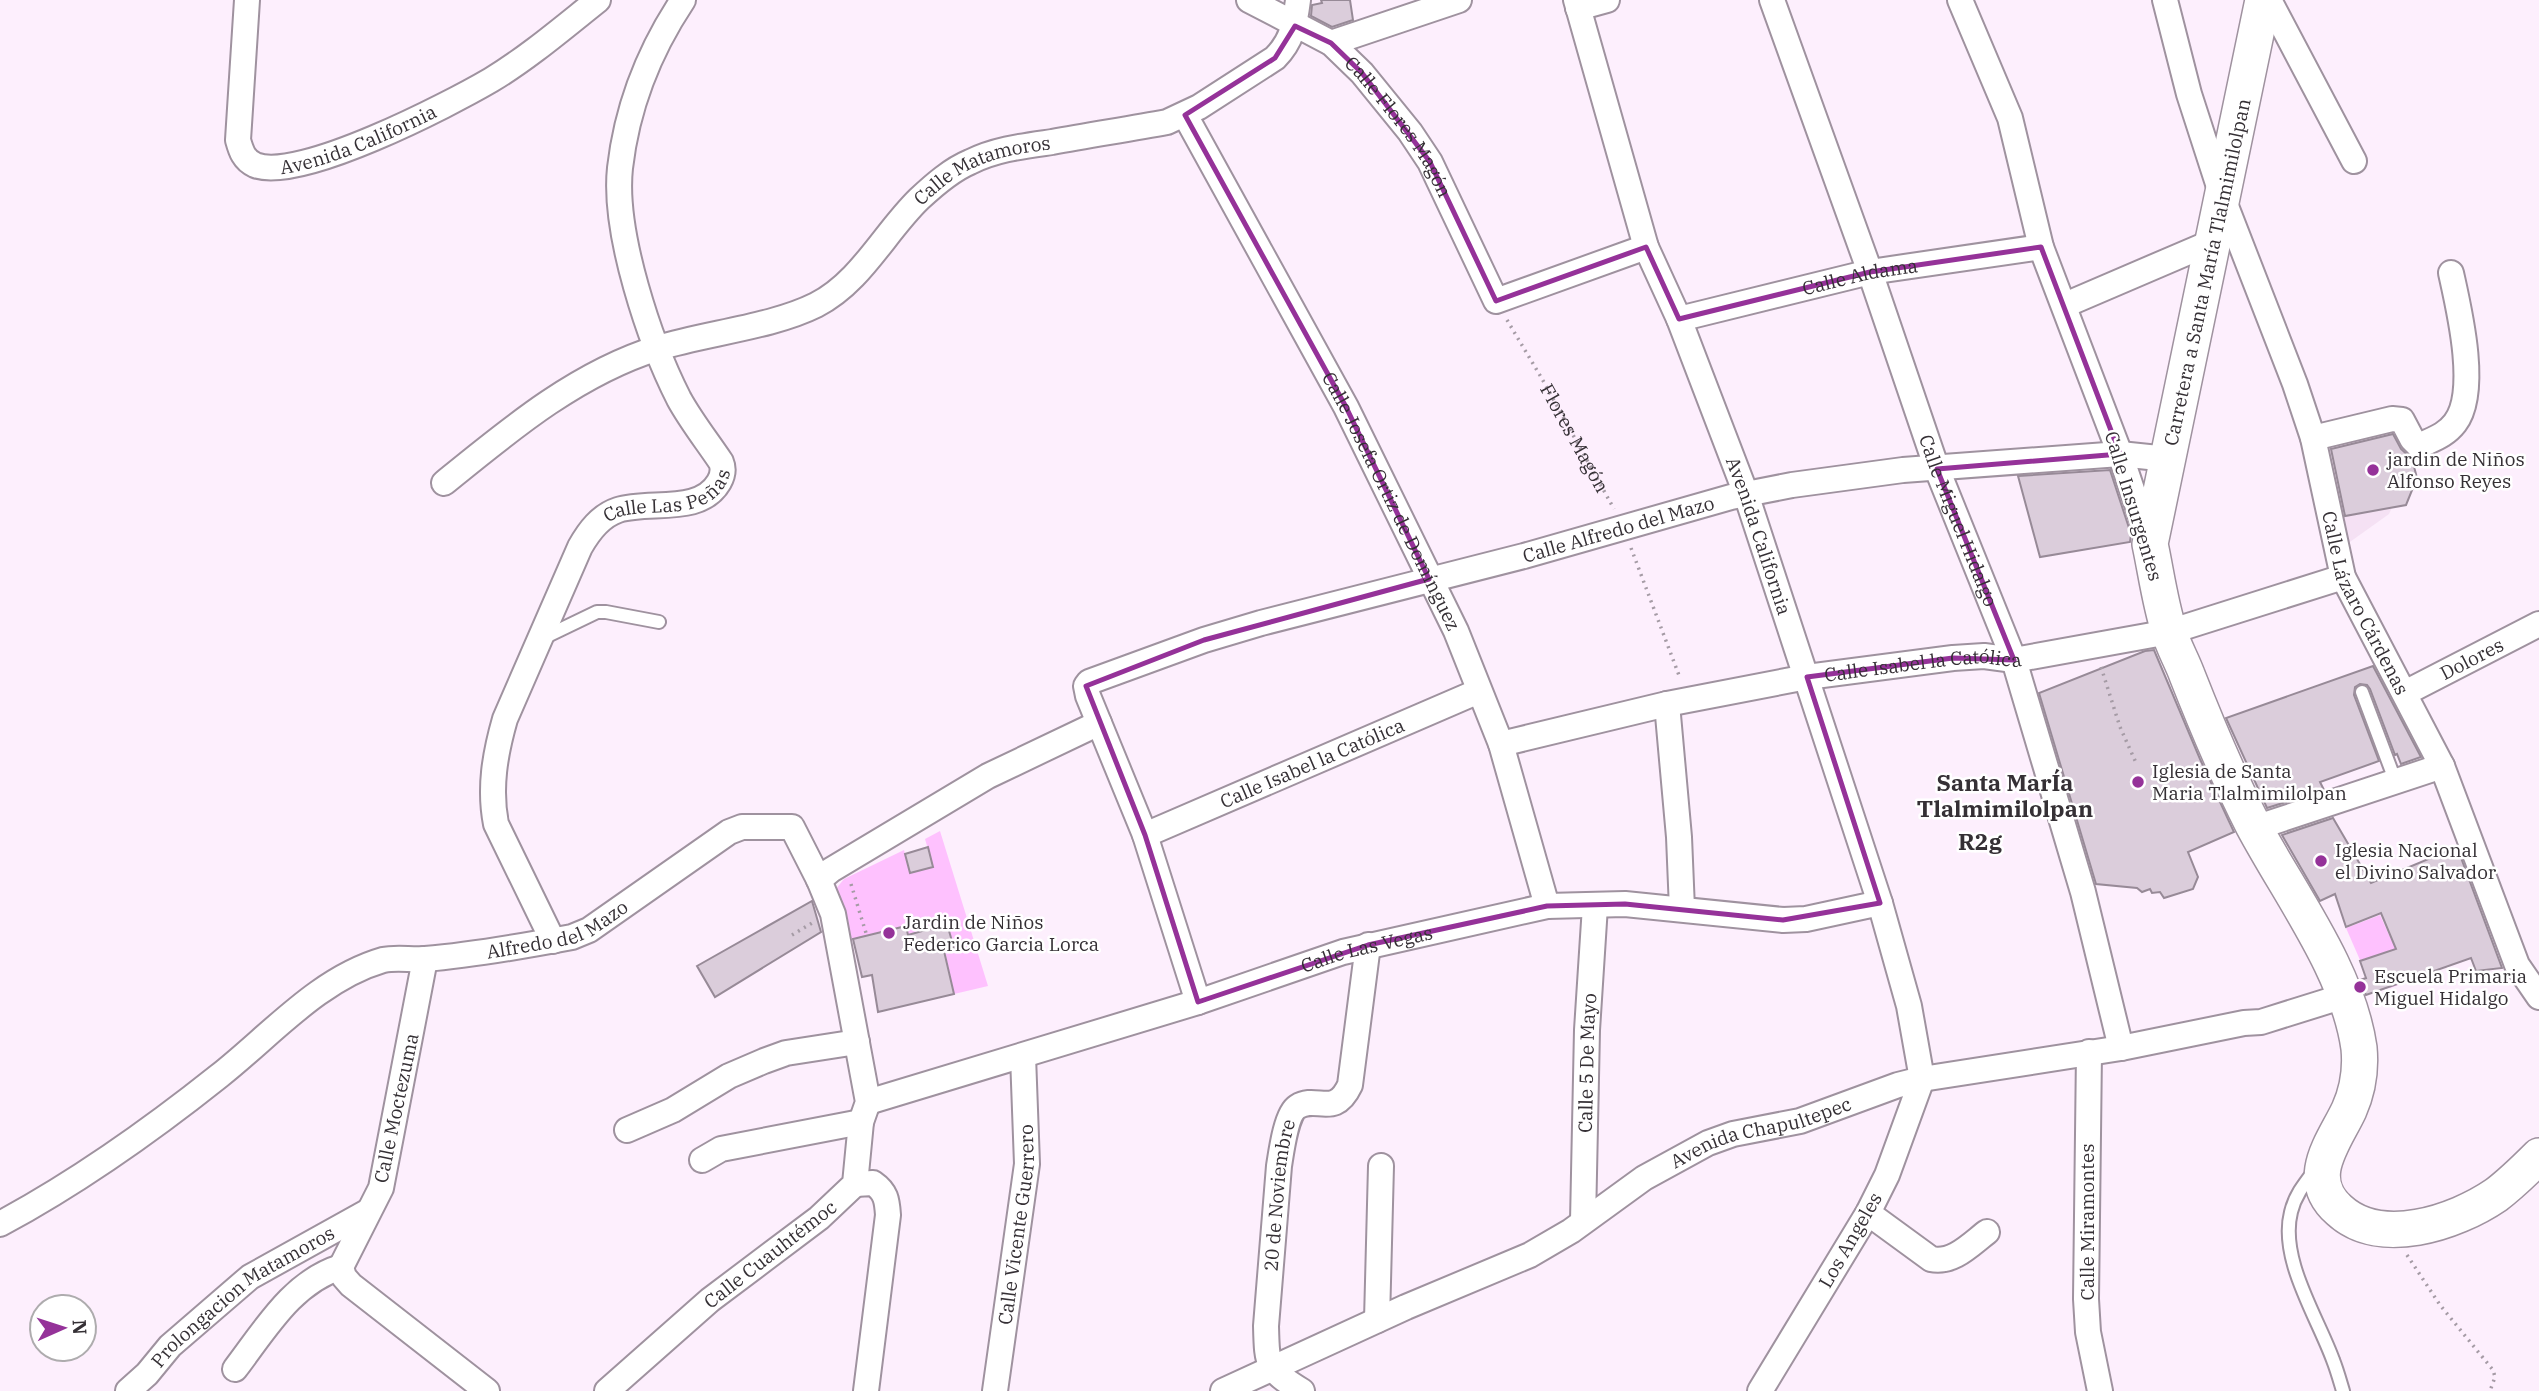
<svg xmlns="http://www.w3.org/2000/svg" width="2539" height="1391" font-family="'IBM Plex Serif',serif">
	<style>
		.built { fill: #f5e1f4 }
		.green { fill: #fec1fe }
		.building { fill: #dbcddb; stroke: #978a97; stroke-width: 2 }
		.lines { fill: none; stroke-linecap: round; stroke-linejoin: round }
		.service-casing { stroke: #9f929f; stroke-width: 16 }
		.minor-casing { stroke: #9f929f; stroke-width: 28 }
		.secondary-casing { stroke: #9f929f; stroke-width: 38 }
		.path { stroke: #a59ba5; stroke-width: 3.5; stroke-dasharray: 2 5; stroke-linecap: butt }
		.service { stroke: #fff; stroke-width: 12 }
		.minor { stroke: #fff; stroke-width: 24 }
		.secondary { stroke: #fff; stroke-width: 35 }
		.marked { fill: none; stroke: #953299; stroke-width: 5; stroke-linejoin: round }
		.poi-dot { fill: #953299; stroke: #fff; stroke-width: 2.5 }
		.labels { text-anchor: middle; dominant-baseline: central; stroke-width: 5; stroke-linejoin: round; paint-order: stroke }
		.street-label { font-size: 19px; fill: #353035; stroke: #fff }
		.poi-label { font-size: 19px; fill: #353035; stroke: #fff; text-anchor: start }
		.quarter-label { font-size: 23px; font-weight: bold; fill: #353035; stroke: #fff }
	</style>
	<rect width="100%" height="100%" fill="#fdeffd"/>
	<path class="built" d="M2399 427 2408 472 2389 514 2347 544 2327 441Z"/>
	<path class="green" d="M940 831 988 986 954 994 945 951 953 948 947 924 909 934 846 939 835 890 844 879 904 850 910 873 933 866 925 839Z
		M2380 915 2410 981 2390 988 2375 956 2360 960 2346 928Z"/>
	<path class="building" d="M1321 0H1350L1353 20 1332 27 1311 16 1312 5 1322 3Z
		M2393 434 2401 449 2412 459 2417 478 2406 505 2345 516 2331 449Z
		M2110 470 2131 534 2130 542 2040 557 2018 476Z
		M2154 650 2200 759 2234 832 2188 852 2198 877 2193 889 2164 898 2160 892 2152 893 2150 889 2142 892 2137 888 2096 884 2039 693 2145 651Z
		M2373 666 2421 757 2401 764 2397 754 2395 755 2370 689 2367 685 2360 684 2355 687 2354 695 2379 761 2320 782 2324 790 2267 808 2226 718Z
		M2333 818 2371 883 2457 847 2502 968 2476 971 2471 958 2366 995 2360 980 2366 978 2360 961 2396 949 2381 913 2346 927 2335 894 2320 901 2282 835Z
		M928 847 933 867 910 873 905 854Z
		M812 901 821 932 715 997 697 966Z
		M947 924 954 948 944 951 954 994 878 1012 872 975 862 977 853 939 906 926 908 935Z"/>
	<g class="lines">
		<g class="service-casing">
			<path id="service" d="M543 638 597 612H606L659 622
				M2362 692 2395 780
				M2315 1170C2305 1183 2295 1195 2291 1212 2279 1259 2317 1316 2333 1360 2337 1370 2340 1381 2343 1391"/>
		</g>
		<g class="minor-casing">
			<g id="minor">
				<path id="s2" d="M247 0 238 140C241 151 244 160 255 165 298 183 450 104 491 80 529 57 564 27 598 0"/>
				<path id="s3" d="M1249 0 1331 43 1362 73 1410 132 1430 162 1496 301 1646 247"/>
				<path id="s4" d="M1576 0 1646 247 1679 319 1746 494 1880 903 1909 1006 1922 1079 1887 1175 1868 1213 1760 1391"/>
				<path id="s5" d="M1772 0 1870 272 1937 469 2014 660 2083 892 2121 1048"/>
				<path d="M1960 0 2010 118 2041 247 2120 454 2150 543"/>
				<path id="s6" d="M2165 0 2189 94 2222 196 2295 384 2313 438 2343 577 2442 766 2517 965 2539 997"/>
				<path d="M2269 0 2354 161"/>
				<path d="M1578 8 1607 0"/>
				<path d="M1331 43 1459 0"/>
				<path id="s7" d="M1185 115 1346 407 1456 631 1501 744 1547 906"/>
				<path d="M2065 305 2212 242"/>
				<path id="s8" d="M1679 319 1870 272 2041 247"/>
				<path d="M2313 438 2392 419 2402 420 2412 439 2419 446C2433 439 2445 436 2455 423 2479 392 2459 309 2451 273"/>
				<path id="s9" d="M444 483C509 430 577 373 658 348 707 333 772 327 816 305 861 282 884 233 919 199 934 185 951 170 970 162 996 149 1024 146 1052 142 1090 135 1129 129 1167 122L1199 107 1275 58C1292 41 1295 24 1298 0"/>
				<path id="s10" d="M2405 693 2539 624"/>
				<path d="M1667 704 1679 837 1682 909"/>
				<path id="s11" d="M1501 744 1667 704 1807 677 1953 658 1984 656 2014 660 2169 632 2343 577"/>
				<path d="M2255 828 2442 766"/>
				<path id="s12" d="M1145 835 1479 691"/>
				<path d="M819 880 831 870 988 776 1099 723"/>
				<path id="s13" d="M553 941 496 824C489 788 495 754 505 719L580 547C589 531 600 516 618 510 650 500 700 515 719 482 723 475 724 469 721 462 707 441 691 421 679 399 650 342 613 233 620 168 627 107 649 51 683 0"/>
				<path d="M425 959 381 1188 341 1267 344 1277 351 1285 487 1391"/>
				<path id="s14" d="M1198 1002 1145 835 1088 696 1086 686 1089 682 1204 640 1261 623 1524 556 1731 497 1792 485 1903 470 2120 454 2168 459"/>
				<path d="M2089 1052 2086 1299 2088 1332 2100 1391"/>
				<path id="s15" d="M868 1102 1198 1002 1343 952 1547 906 1625 904 1783 920 1806 919 1880 903"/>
				<path d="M627 1130 673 1110 729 1076 764 1061 786 1053 857 1042"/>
				<path d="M702 1160 721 1149 861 1122"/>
				<path d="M855 1184 873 1183C886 1192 887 1200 888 1215L866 1391"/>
				<path d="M1868 1213 1931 1259C1953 1264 1971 1244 1987 1232"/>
				<path id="s16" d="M1583 1221 1587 1030 1595 906"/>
				<path id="s17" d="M0 1224C78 1182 150 1131 219 1076 270 1036 318 979 383 960 396 957 411 960 425 959 474 955 524 946 572 937L589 930 729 832 742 827H792L819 880 833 914 868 1102 861 1122 855 1184 819 1218 710 1300 607 1391"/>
				<path d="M1377 1320 1381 1166"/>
				<path d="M235 1369C265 1330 292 1282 341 1267"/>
				<path id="s18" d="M128 1391 147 1374 170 1346 250 1277 367 1212"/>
				<path id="s19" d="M995 1391 1027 1164 1023 1056"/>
				<path id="s20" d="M1223 1391 1406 1307 1530 1255 1571 1231 1644 1178 1708 1143 1733 1134 1800 1121 1898 1085 1922 1079 2121 1048 2244 1023 2261 1022 2344 996"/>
				<path id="s21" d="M1302 1391C1267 1369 1267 1367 1266 1326L1279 1166C1281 1154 1286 1114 1297 1107 1317 1094 1334 1119 1350 1085L1368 945"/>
			</g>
		</g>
		<g class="secondary-casing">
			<path id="secondary" d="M2263 0 2150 544C2156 572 2160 603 2169 631 2173 646 2182 661 2187 675 2207 726 2228 776 2253 825 2289 893 2348 970 2359 1048 2361 1069 2358 1090 2349 1110 2334 1142 2303 1178 2339 1210 2380 1248 2455 1223 2496 1195 2512 1183 2525 1170 2539 1156"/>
		</g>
		<g class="path">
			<path id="s1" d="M1507 320 1541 377 1614 509"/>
			<path d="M1631 548 1680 678"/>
			<path d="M2101 667 2120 727 2137 765"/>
			<path d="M851 884 866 933"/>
			<path d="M792 935 812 923"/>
			<path d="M2407 1255 2440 1305 2493 1370 2495 1377 2490 1391"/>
		</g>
		<use href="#service" class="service"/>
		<use href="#minor" class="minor"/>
		<use href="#secondary" class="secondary"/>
	</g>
	<path class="marked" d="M1295 26 1331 43 1362 73 1430 162 1496 301 1646 247 1679 319 1870 272 2041 247 2120 454 1937 469 2014 660 1953 658 1807 677 1880 903 1783 920 1625 904 1547 906 1368 945 1198 1002 1145 835 1086 686 1204 640 1429 579 1346 407 1185 115 1275 58Z"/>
	<g class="poi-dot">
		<circle cx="2373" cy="470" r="7"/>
		<circle cx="2138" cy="782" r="7"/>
		<circle cx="2321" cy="861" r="7"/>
		<circle cx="889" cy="933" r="7"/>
		<circle cx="2360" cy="987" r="7"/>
	</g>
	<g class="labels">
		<g class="street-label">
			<text stroke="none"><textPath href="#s3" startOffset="201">Calle Flores Magón</textPath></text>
			<text stroke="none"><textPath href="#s2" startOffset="280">Avenida California</textPath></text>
			<text stroke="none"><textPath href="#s9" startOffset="639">Calle Matamoros</textPath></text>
			<text transform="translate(2207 272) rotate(-78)">Carretera a Santa María Tlalmimilolpan</text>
			<text stroke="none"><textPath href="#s8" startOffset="186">Calle Aldama</textPath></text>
			<text stroke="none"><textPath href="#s1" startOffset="136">Flores Magón</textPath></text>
			<text stroke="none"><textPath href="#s13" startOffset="532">Calle Las Peñas</textPath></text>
			<text stroke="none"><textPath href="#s7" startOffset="438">Calle Josefa Ortiz de Domínguez</textPath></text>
			<text transform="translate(2134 506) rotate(73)">Calle Insurgentes</text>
			<text stroke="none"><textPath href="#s5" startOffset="553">Calle Miguel Hidalgo</textPath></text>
			<text stroke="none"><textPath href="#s14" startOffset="892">Calle Alfredo del Mazo</textPath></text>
			<text stroke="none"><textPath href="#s4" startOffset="567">Avenida California</textPath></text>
			<text stroke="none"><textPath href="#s6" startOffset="637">Calle Lázaro Cárdenas</textPath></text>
			<text stroke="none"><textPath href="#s10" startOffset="75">Dolores</textPath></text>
			<text stroke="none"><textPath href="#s11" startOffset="430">Calle Isabel la Católica</textPath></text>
			<text stroke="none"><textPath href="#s12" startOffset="182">Calle Isabel la Católica</textPath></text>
			<text stroke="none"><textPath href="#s17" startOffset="646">Alfredo del Mazo</textPath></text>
			<text stroke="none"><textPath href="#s15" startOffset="522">Calle Las Vegas</textPath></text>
			<text stroke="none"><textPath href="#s16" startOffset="158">Calle 5 De Mayo</textPath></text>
			<text transform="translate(396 1108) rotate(-78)">Calle Moctezuma</text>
			<text stroke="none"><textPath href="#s20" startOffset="600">Avenida Chapultepec</textPath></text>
			<text stroke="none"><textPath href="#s21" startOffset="212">20 de Noviembre</textPath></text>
			<text transform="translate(2087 1222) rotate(-90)">Calle Miramontes</text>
			<text stroke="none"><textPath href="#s19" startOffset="168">Calle Vicente Guerrero</textPath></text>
			<text transform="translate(1850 1240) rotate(-60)">Los Angeles</text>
			<text transform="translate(770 1254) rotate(-38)">Calle Cuauhtémoc</text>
			<text stroke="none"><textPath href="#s18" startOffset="150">Prolongacion Matamoros</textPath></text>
		</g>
		<g class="poi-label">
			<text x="2387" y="459">jardin de Niños<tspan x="2387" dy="22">Alfonso Reyes</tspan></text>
			<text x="2152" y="771">Iglesia de Santa<tspan x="2152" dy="22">Maria Tlalmimilolpan</tspan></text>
			<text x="2335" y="850">Iglesia Nacional<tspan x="2335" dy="22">el Divino Salvador</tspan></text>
			<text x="903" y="922">Jardin de Niños<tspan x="903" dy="22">Federico Garcia Lorca</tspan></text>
			<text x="2374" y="976">Escuela Primaria<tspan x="2374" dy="22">Miguel Hidalgo</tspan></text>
		</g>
		<g class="quarter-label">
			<text x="2005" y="782">Santa MarÍa<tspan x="2005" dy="26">Tlalmimilolpan</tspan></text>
			<text x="1980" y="841">R2g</text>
		</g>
	</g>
	<g transform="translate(63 1328) rotate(87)"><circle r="33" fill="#ffffff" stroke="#aeacae" stroke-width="2"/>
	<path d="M0-5L12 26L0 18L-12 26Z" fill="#953299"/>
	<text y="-10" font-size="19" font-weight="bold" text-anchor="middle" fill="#353035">N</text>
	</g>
</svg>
